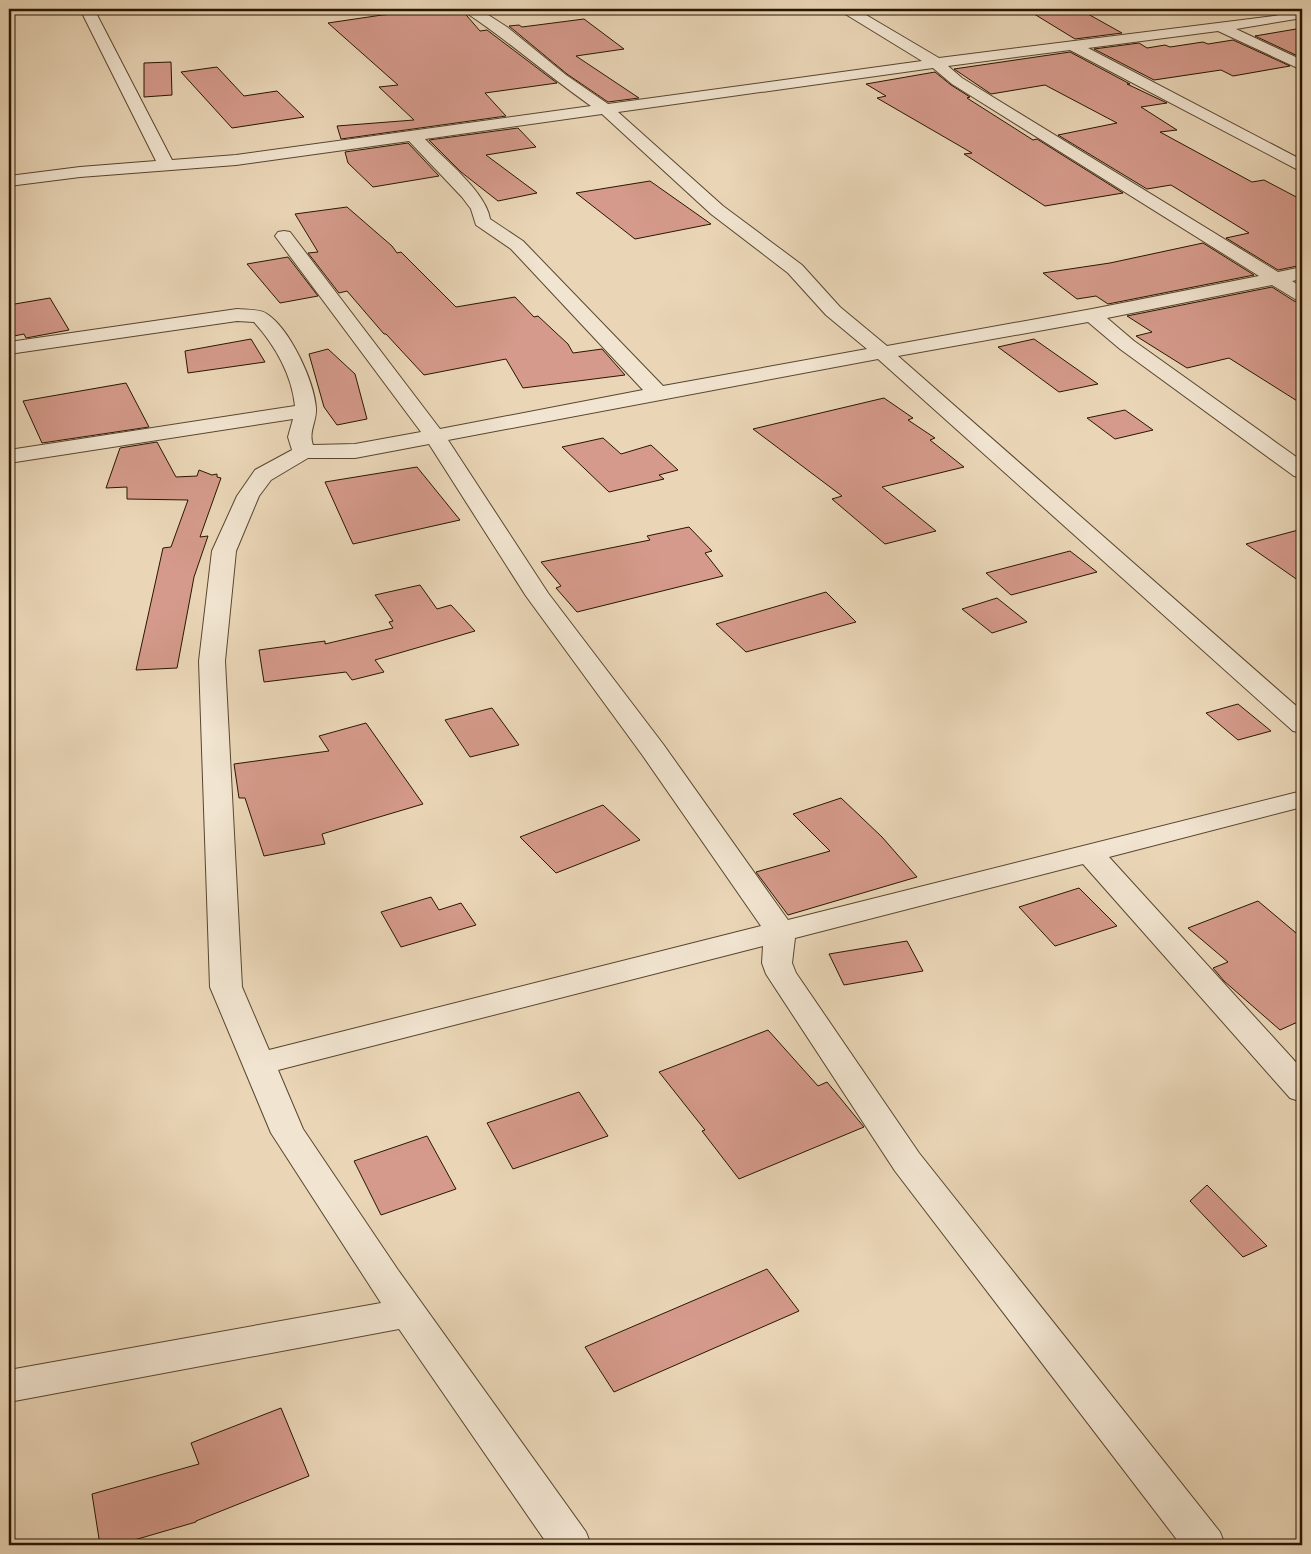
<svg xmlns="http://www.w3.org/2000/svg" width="1311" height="1554" font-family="'Sorts Mill Goudy',serif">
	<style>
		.building { fill: #d59a8b; stroke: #281601 }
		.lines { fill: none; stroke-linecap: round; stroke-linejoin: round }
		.street-casing { stroke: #58462e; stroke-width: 2 }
		.street { fill: #f1e4d0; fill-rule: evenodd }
	</style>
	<rect width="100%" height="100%" fill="#ead6b7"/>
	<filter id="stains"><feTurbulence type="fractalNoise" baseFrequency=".004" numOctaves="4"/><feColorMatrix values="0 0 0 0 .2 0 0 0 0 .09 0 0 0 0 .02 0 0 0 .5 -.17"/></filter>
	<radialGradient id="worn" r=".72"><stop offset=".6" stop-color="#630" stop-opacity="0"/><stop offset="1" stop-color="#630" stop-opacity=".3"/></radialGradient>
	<path class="building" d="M461 9 480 31 487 30 557 83 485 93 506 116 341 139 337 126 414 120 379 87 398 85 328 23 382 15Z
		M1026 9H1079L1122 33 1075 39Z
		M584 19 624 49 576 56 639 98 608 102 567 74 509 26 519 25 522 27Z
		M1302 28V58L1255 36Z
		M1233 40 1290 66 1233 76 1221 70 1154 80 1094 49 1139 43 1147 48 1165 45 1170 47 1203 42 1208 44Z
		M1070 52 1130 84H1127L1167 103 1141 107 1177 130 1160 132 1252 182 1264 180 1302 200V265L1278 270 1226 238 1249 233 1171 185 1147 189 1058 135 1117 123 1045 85 991 94 954 69Z
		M171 62 172 95 144 97V63Z
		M217 67 244 96 277 91 304 117 232 128 181 72Z
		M935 72 951 85 970 97 967 98 1033 140 1037 139 1123 193 1045 206 964 154 972 153 877 98 886 96 866 84Z
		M518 128 536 147 486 155 537 193 498 201 461 172 429 140Z
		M408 143 439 176 373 187 348 163 345 152Z
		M650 181 711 224 635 239 576 193Z
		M347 207 392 246 397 253 401 252 456 307 515 297 534 317 538 316 568 344 573 353 602 349 625 375 523 388 506 359 424 375 386 334H384L347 291 339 293 308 253 318 252 295 214Z
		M1203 243 1254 275 1108 304 1096 296 1077 299 1043 273 1110 263Z
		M288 257 318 296 280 303 247 264Z
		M1272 287 1294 301 1302 303V404L1229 358 1187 368 1136 336 1152 332 1127 316Z
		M50 298 69 330 26 338 24 334 9 337V305Z
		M251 339 265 362 188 373 185 351Z
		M1034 339 1098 384 1059 392 998 347Z
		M328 349 355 374 367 419 337 425 324 407 309 354Z
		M126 383 149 427 42 443 23 401Z
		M884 398 913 418 908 420 935 438 930 440 964 467 882 487 936 531 885 544 832 499 842 496 753 429Z
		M1125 410 1153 430 1115 439 1087 418Z
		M603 438 621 454 651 445 678 470 659 475 664 479 609 492 562 447Z
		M157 442 176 477 197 476 199 470 212 475 217 474V477L221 478 200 537 208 536 194 577 177 668 136 670 163 548 171 547 188 500 127 499V487L106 488 120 448Z
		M417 467 460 520 353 544 325 482Z
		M689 527 712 551 705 553 723 576 577 612 556 588 561 586 541 562 650 540 647 536Z
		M1302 529V583L1246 544Z
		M1070 551 1097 572 1011 595 986 573Z
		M420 585 437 609 451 605 475 631 375 660 384 672 352 680 346 672 264 682 259 650 325 641V644L393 628 389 622 393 621 375 595Z
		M826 592 856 622 746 652 716 624Z
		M997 598 1027 622 992 633 962 609Z
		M1238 704 1271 731 1238 740 1206 713Z
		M492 708 519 745 470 757 445 720Z
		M366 723 423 804 322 834 325 844 264 856 245 798H239L234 764 329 751 319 736Z
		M841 798 882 837 917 877 788 915 756 872 830 851 793 814Z
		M603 805 640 840 556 873 520 837Z
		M1079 888 1117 926 1055 946 1019 907Z
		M431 897 439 910 461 903 476 925 401 947 381 912Z
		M1258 901 1302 938V1020L1280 1030 1224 981 1213 968 1228 962 1188 928Z
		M907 941 923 971 844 985 829 954Z
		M768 1030 818 1086 827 1082 864 1127 739 1179 702 1131 705 1130 659 1072Z
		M579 1092 608 1136 513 1169 487 1123Z
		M427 1136 456 1189 381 1215 354 1161Z
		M1207 1185 1267 1246 1243 1257 1190 1201Z
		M767 1269 799 1311 614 1392 585 1347Z
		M281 1408 309 1476 196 1521V1522L117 1545H100L92 1494 199 1464 191 1443Z"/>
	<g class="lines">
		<g class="street-casing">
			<path id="street" d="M80 9H94L172 160 236 155 591 106C548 76 509 41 465 12L463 9H479L507 27 566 75 608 104 922 61 842 12 840 9H856L939 58 1274 16 1302 10V18L1236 29 1302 60V70L1218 31 1088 48 1302 160V172L1070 50 948 66 962 78 1278 272 1302 267V279L1292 281 1302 287V301L1295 299 1272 285 1107 318 1134 341 1302 461V478L1294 476 1120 349 1088 322 898 356 1302 711V733L1293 731 878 359 448 440 548 593 663 744 788 920 1302 791V807L1109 857 1302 1069V1102L1290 1098 1083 864 795 938 792 963 796 973 919 1153 1220 1532 1225 1545H1181L895 1171 766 974 762 963 763 946 278 1070 303 1129 398 1270 586 1532 591 1545H548L399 1329 9 1402V1370L381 1303 271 1133 210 987 199 661 212 551 237 496 255 470 292 450 288 437 293 419 9 463V450L295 406C292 375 275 345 254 322L237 321 9 354V342L237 309C246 310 260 309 267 314 290 329 314 381 316 408 317 421 308 432 313 445L355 444 421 432 275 236 278 232 284 231 290 232 440 429 643 390 511 249 476 225 471 209 462 197 409 141 236 165 80 177 9 186V176L80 167 156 161ZM933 68 952 84 1259 276 1092 309 887 346 840 307 802 265 723 206 618 112ZM602 114 711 214 788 273 826 315 867 349 663 386 523 241 490 219C486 192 444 159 425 139ZM429 444 526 596 643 756 761 926 269 1050 242 987 225 661 236 551 259 496 271 480 308 458H355Z"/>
		</g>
		<use href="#street" class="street"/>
	</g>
	<rect width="1311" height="1554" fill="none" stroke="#ead6b7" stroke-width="30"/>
	<rect x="10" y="10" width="1291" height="1534" fill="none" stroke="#281601" stroke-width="2.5"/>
	<rect x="15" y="15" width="1281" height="1524" fill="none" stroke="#281601"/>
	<rect width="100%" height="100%" filter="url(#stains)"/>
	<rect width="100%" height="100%" fill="url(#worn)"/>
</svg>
